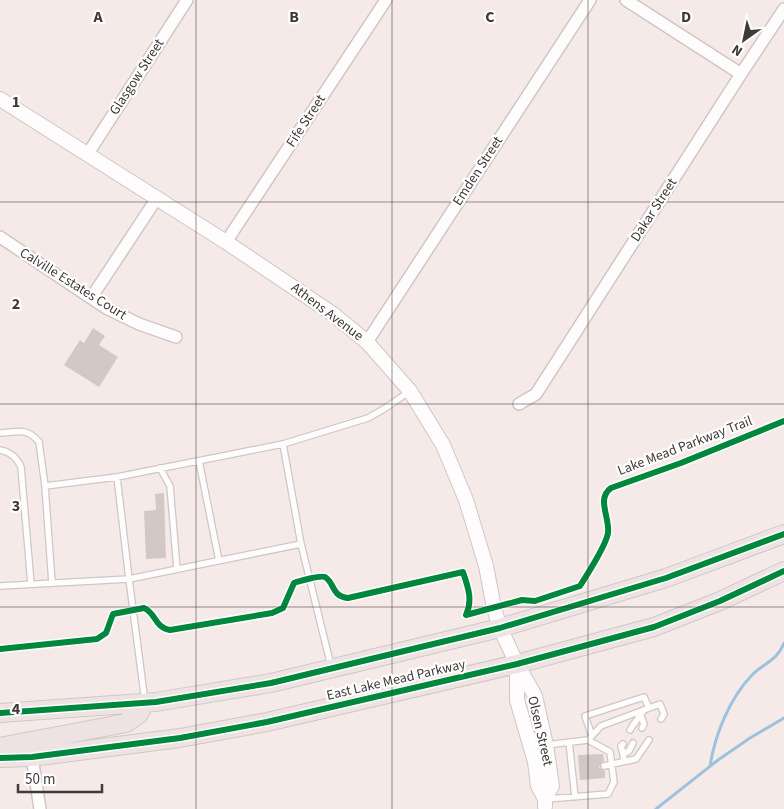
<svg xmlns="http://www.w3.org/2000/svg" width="784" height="809" font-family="'Source Sans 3',sans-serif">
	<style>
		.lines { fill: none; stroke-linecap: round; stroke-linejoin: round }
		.stream { stroke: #9dc3dc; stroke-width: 3 }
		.building { fill: #d2c9c7 }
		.service-casing { stroke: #d0c6c5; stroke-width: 8 }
		.minor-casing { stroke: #d0c6c5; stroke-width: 14 }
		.tertiary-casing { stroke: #d0c6c5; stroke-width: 16 }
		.primary-casing { stroke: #cec9c8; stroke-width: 20 }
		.service { stroke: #fefcfc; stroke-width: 5.5 }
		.minor { stroke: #fefcfc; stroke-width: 11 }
		.tertiary { stroke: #fefcfc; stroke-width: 14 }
		.primary { stroke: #eee3e2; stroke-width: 18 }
		.cycleway-casing { stroke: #fff; stroke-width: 9 }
		.cycleway { stroke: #00873e; stroke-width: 6 }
		.grid { fill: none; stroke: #413938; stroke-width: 1; stroke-opacity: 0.55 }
		.labels { text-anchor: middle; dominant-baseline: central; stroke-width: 4.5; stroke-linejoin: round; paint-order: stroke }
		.street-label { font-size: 14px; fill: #413938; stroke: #fff }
		.grid-label { font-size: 16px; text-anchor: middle; font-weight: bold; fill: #413938; stroke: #fff; stroke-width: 4.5; stroke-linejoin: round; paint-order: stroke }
	</style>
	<rect width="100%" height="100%" fill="#f6eae9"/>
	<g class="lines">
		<path class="stream" d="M710 766C715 735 729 699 752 675 764 663 777 661 784 643
			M656 809 718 760 750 738 784 718"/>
	</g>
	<path class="building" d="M93 328 105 336 99 345 118 357 99 387 64 365 80 340 84 343Z
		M164 493 166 558 146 559 144 511 156 510 155 494Z
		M603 754 604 761 601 763 599 767 601 769 605 771V778L580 780 578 755Z"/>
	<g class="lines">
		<g class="service-casing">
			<path id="service" d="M0 433C17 432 27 427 39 442L45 486 117 477 283 444 368 418 384 409 410 391
				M283 444 301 544 331 666
				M0 450C10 452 17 458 21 467L31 584
				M199 461 219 561
				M160 468 170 486 177 569
				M117 477 129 579 301 544
				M45 486 52 583
				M0 586 129 579 145 702
				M641 716 644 724 642 728
				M630 730C635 721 640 717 644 710
				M592 736 585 716 644 697 649 708
				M588 740 601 726 660 704 664 714 661 719
				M569 742 575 797
				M623 744 621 746 623 754
				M546 745 588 740 610 752 614 782 608 794 547 799
				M624 761 623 754 629 751 633 743
				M604 766 636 759 649 740"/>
		</g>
		<g class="minor-casing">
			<path id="minor" d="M626 0 741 74
				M87 155 187 0
				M0 237 106 308 139 324 176 337
				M226 242 386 0
				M91 298 157 198
				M367 342 590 0
				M519 404 536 394 741 74 784 9
				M32 757 40 809"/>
		</g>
		<g class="tertiary-casing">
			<path id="tertiary" d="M0 99 226 242 333 314 367 342 410 391 443 445 466 500 486 566 494 608 500 628 517 664 535 696 546 745 552 786 545 799
				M517 666V700L535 762 538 786 545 799V806"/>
		</g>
		<g class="primary-casing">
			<path id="primary" d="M0 713 156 702 271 683 500 628 666 578 784 534
				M0 747 126 723 139 714 145 703
				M0 758 32 757 180 738 267 722 517 664 654 627 720 601 784 571"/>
		</g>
		<use href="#service" class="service"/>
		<use href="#minor" class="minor"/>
		<use href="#tertiary" class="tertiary"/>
		<use href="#primary" class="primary"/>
		<g class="cycleway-casing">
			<path id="cycleway" d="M0 649 97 639 106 633 113 614 144 608C156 613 155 628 170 630L272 613 283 608 294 583C299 581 321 575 325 577 335 583 331 596 348 598L463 572C468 587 473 600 466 615L522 600 535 601 580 586C588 573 606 546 608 533 610 517 596 499 611 488L681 463 784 421
				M0 713 156 702 271 683 500 628 666 578 784 534
				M0 758 32 757 180 738 267 722 517 664 654 627 720 601 784 571"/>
		</g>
		<use href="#cycleway" class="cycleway"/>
	</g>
	<path class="grid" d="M196 0V809M392 0V809M588 0V809M0 202H784M0 404H784M0 607H784"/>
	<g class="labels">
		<g class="street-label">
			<text transform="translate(137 77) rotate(-57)">Glasgow Street</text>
			<text transform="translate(306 121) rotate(-57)">Fife Street</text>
			<text transform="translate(478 171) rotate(-57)">Emden Street</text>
			<text transform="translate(654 210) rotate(-57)">Dakar Street</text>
			<text transform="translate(73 284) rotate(32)">Calville Estates Court</text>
			<text transform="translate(327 312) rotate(37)">Athens Avenue</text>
			<text transform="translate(685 446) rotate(-21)">Lake Mead Parkway Trail</text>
			<text transform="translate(396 680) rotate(-13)">East Lake Mead Parkway</text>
			<text transform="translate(540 731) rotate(77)">Olsen Street</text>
		</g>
	</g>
	<g class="grid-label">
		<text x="98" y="22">A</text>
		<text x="294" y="22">B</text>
		<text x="490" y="22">C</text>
		<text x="686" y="22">D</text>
		<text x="16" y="107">1</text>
		<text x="16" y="309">2</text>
		<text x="16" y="511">3</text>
		<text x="16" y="714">4</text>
	</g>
	<g transform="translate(744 40) rotate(213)" stroke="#ffffff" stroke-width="4" paint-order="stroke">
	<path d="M0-4L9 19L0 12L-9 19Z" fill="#413938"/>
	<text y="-8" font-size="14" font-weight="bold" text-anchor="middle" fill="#413938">N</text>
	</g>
	<path d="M18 784v8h84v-8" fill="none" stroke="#413938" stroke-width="2.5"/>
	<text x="25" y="784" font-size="15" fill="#413938" stroke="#ffffff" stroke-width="4" paint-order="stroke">50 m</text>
</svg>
